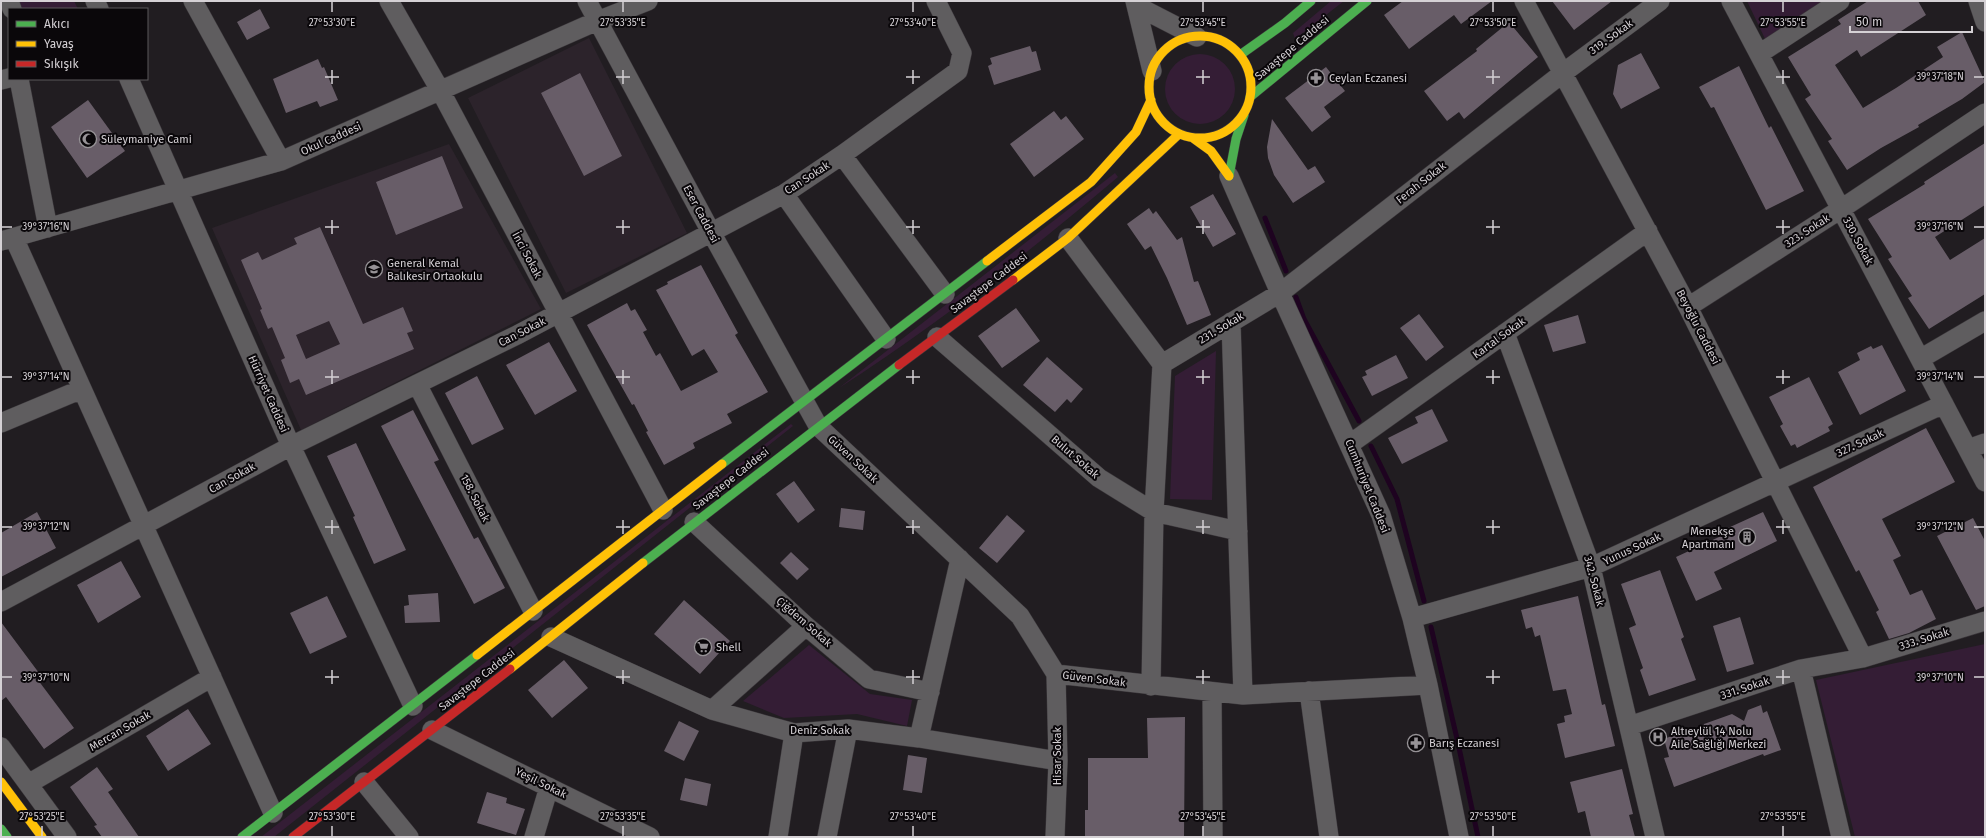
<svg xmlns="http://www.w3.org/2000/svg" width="1986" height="838" font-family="'Fira Sans',sans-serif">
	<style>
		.built { fill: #2c232b }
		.green { fill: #341d35 }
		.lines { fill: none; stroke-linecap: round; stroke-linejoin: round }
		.stream { stroke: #1e0320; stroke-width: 5 }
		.building { fill: #685d68; fill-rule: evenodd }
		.street-casing { stroke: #3b373b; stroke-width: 20 }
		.fast-casing { stroke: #3b373b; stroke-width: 10 }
		.slow-casing { stroke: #3b373b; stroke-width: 10 }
		.jam-casing { stroke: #3b373b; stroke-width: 10 }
		.street { stroke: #5f5d5f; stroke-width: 19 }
		.fast { stroke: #4caf50; stroke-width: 9 }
		.slow { stroke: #ffc107; stroke-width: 9 }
		.jam { stroke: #c62828; stroke-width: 9 }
		.ticks { fill: none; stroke: #d5d1d5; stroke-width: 1.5 }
		.labels { text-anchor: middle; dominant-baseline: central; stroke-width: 4; stroke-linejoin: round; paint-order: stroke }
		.street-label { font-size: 11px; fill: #d5d1d5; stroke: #0a070a }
		.poi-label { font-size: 11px; fill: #d5d1d5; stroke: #0a070a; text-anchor: start }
		.ticks-label { font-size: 10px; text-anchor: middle; fill: #d5d1d5; stroke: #0a070a; stroke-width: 4; stroke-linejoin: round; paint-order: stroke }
	</style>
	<rect width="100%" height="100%" fill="#211d21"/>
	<path class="built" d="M589 38 687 233 566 293 468 98Z
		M449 144 541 309 301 430 212 228Z"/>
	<path class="green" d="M19 1H74L78 9H22Z
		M1331 1H1344L1295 39 1293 33Z
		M1747 1H1832L1767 43Z
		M1165 89a35 35 0 1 1 70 0a35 35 0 1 1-70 0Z
		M1115 173 1118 177C1029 252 937 325 839 388Z
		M1216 351 1212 500 1170 499 1175 376Z
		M791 424 793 426 274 837H261Z
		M1985 644V837H1855L1816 680Z
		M809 645 870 694 912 700 907 726 857 714 784 718 743 701Z"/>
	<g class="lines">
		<path class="stream" d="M1265 218 1286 271
			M1296 297 1304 319 1359 421
			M1371 446 1397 499 1424 601
			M1431 627 1458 743 1478 837"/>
	</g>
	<path class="building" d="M1403 1H1492L1461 24 1454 15 1409 49 1384 15Z
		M1552 1H1612L1574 30Z
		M1868 1H1918L1926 15 1861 57 1857 50 1835 65 1863 108 1896 88 1943 57 1937 47 1962 32 1985 82 1962 99 1918 125 1919 127 1881 148 1847 170 1828 141 1832 139 1805 99 1811 95 1788 57 1841 24 1838 20Z
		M260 9 270 28 247 40 237 22Z
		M1509 22 1538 57 1464 119 1459 112 1447 121 1424 91 1477 51 1476 49Z
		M1030 46 1032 52 1036 51 1041 70 994 85 988 66 992 64 990 58Z
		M1641 53 1660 88 1621 109 1613 94 1618 65Z
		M318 59 322 68 324 67 338 100 320 107 317 101 286 113 273 79Z
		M1739 66 1769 128 1771 126 1804 191 1766 210 1714 107 1711 108 1699 87Z
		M1326 67 1345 91 1324 107 1331 117 1312 132 1285 98Z
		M580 73 622 156 584 176 541 93Z
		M88 100 125 151 87 178 51 127Z
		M1054 111 1061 120 1066 116 1084 139 1034 177 1010 144Z
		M1272 119 1308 170 1315 166 1325 182 1293 203 1274 175 1268 158 1267 147Z
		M1985 143V205L1935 237 1950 260 1985 238V294L1929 329 1908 298 1912 296 1888 259 1892 257 1868 219 1925 184 1924 182Z
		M442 156 463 208 396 235 376 182Z
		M1213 194 1236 234 1213 247 1190 207Z
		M1149 208 1153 214 1156 211 1177 240 1182 237 1194 282 1198 281 1211 315 1187 325 1167 278 1151 246 1145 250 1127 224Z
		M320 227 363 324 403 307 413 331 407 333 414 349 306 395 299 379 290 383 281 360 285 358 272 327 268 329 260 310 262 309 241 260 258 252 262 260 297 244 294 238ZM329 321 340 344 306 359 296 335Z
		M701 265 738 333 735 335 768 392 727 414 732 423 693 443 695 448 664 465 646 432 648 431 634 404 632 405 587 325 627 303 631 311 635 309 647 330 643 332 656 356 660 353 681 391 718 372 704 349 692 356 656 290 668 284 667 282Z
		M1016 308 1040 341 1002 368 978 336Z
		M1419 314 1444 347 1426 361 1400 328Z
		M1578 315 1586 343 1553 352 1544 325Z
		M549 342 577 391 535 415 506 365Z
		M1882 345 1906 391 1860 415 1838 372 1860 360 1857 353 1871 346 1873 349Z
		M1396 355 1408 378 1372 396 1362 377 1367 375 1365 371Z
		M1047 357 1083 389 1071 403 1067 399 1055 412 1023 385Z
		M477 376 504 429 472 445 445 393Z
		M1809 377 1833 424 1828 427 1830 431 1797 448 1795 444 1791 446 1780 426 1783 424 1769 397Z
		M1432 409 1448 441 1402 464 1388 438 1418 423 1415 417Z
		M413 410 439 460 434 462 474 539 478 537 505 588 474 604 381 426Z
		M1926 428 1955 482 1882 519 1901 556 1893 560 1910 595 1922 590 1936 619 1909 633 1889 639 1876 612 1879 610 1859 570 1856 572 1813 487Z
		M356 443 406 550 374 564 353 517 355 516 327 456Z
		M794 481 815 510 798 523 776 494Z
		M841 508 865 511 863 530 839 527Z
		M37 512 56 548 1 577V533Z
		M1763 512 1777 541 1714 572 1722 589 1696 601 1676 557 1719 537 1717 533Z
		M1007 515 1025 531 997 563 979 548Z
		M1973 518 1985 541V606L1976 610 1937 536Z
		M791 552 809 569 797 580 780 563Z
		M121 561 141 597 98 623 77 585Z
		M1660 570 1684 637 1681 639 1696 680 1649 696 1640 670 1643 668 1629 628 1636 625 1621 584Z
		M438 593 440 622 405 623 404 606 409 605 408 595Z
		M327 596 347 637 310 654 290 613Z
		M1578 596 1602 705 1605 704 1615 746 1565 758 1557 724 1565 722 1564 716 1572 714 1566 689 1553 691 1540 635 1535 637 1532 627 1526 629 1521 610Z
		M684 600 730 641 700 674 654 634Z
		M1740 617 1754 664 1727 672 1713 626Z
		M1 622 39 673 35 676 74 728 44 749 6 697 1 701Z
		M564 660 588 688 552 718 528 690Z
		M1761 705 1763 713 1767 711 1781 750 1764 756 1763 754 1674 787 1664 758 1669 757 1664 739 1687 730 1700 737 1704 724 1732 714 1744 721 1748 710Z
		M188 709 211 744 168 771 146 736Z
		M1185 717 1184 837H1085V810H1088V758H1148L1147 718Z
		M679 721 699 731 684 761 664 751Z
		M908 755 927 758 922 793 903 790Z
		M97 767 113 789 108 792 139 837H102L94 826 97 825 70 787Z
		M1622 769 1633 814 1629 815 1635 837H1591L1585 811 1578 813 1570 782Z
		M685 778 711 784 707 806 680 800Z
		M487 792 507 798 506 803 525 809 516 835 477 823Z"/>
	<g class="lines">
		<g class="street-casing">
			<path id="street" d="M9 1 12 9
				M95 1 99 9
				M193 1 281 161
				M389 1 440 90 663 510
				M587 1 711 232 818 426 1020 616 1056 674 1243 695 1428 685
				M1135 1 1152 71
				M1524 1 1688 307 1863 658
				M1731 1 1985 482
				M1978 1 1985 22
				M1137 6 1197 37
				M1759 54 1840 1
				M19 79 48 228
				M129 79 291 446 413 706
				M1 80 9 78
				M842 155 945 294
				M1229 176 1280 293 1381 515 1412 618 1428 685 1459 837
				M784 194 886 339
				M14 238 273 813
				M1068 238 1162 364 1154 512 1151 686
				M1 241 281 161 597 21 648 1
				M1688 307 1841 209 1985 113
				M1231 322 1243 695
				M1505 333 1591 567 1655 837
				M937 337 1099 478 1154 512 1238 531
				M1920 359 1985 321
				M1162 364 1280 293 1563 73 1660 1
				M417 384 533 611
				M1 423 82 389
				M1350 444 1648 231
				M1968 449 1985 443
				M694 522 806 626 869 679 930 692
				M1 602 291 446 517 335 784 194 842 155 958 71 962 53 936 1
				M1412 618 1591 567 1944 404
				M551 637 712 710 794 733 848 729 919 738 1058 761
				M1801 669 1841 837
				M1309 691 1329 837
				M1212 692 1213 837
				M712 710 806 626
				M1629 726 1801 669 1863 658 1985 621
				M432 730 650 837
				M919 738 960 559
				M1 747 67 837
				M364 782 409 837
				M28 784 212 677
				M534 837 549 787
				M778 837 794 733
				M827 837 848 729
				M1055 837 1058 761 1056 674"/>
		</g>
		<g class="fast-casing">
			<path id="fast" d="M1240 55 1285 23 1311 1
				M1250 97 1367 1
				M1229 176 1236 139 1244 115
				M722 464 987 261
				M643 563 899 365
				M1 829 7 837
				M242 837 477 655"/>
		</g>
		<g class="slow-casing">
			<path id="slow" d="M1149 87a51 51 0 1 1 102 0a51 51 0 1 1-102 0Z
				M1193 138 1211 151 1229 176
				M987 261 1091 182 1136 132 1151 100
				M1013 280 1068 238 1179 134
				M477 655 722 464
				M510 669 643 563
				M1 782 42 837"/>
		</g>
		<g class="jam-casing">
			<path id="jam" d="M899 365 1013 280
				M293 837 510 669"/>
		</g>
		<use href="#street" class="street"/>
		<use href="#fast" class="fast"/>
		<use href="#slow" class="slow"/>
		<use href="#jam" class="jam"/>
	</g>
	<path class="ticks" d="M332 2V12M623 2V12M913 2V12M1203 2V12M1493 2V12M1783 2V12M332 70V84M623 70V84M913 70V84M1203 70V84M1493 70V84M1783 70V84M325 77H339M616 77H630M906 77H920M1196 77H1210M1486 77H1500M1776 77H1790M1974 77H1984M332 220V234M623 220V234M913 220V234M1203 220V234M1493 220V234M1783 220V234M2 227H12M325 227H339M616 227H630M906 227H920M1196 227H1210M1486 227H1500M1776 227H1790M1974 227H1984M332 370V384M623 370V384M913 370V384M1203 370V384M1493 370V384M1783 370V384M2 377H12M325 377H339M616 377H630M906 377H920M1196 377H1210M1486 377H1500M1776 377H1790M1974 377H1984M332 520V534M623 520V534M913 520V534M1203 520V534M1493 520V534M1783 520V534M2 527H12M325 527H339M616 527H630M906 527H920M1196 527H1210M1486 527H1500M1776 527H1790M1974 527H1984M332 670V684M623 670V684M913 670V684M1203 670V684M1493 670V684M1783 670V684M2 677H12M325 677H339M616 677H630M906 677H920M1196 677H1210M1486 677H1500M1776 677H1790M1974 677H1984M42 826V836M332 826V836M623 826V836M913 826V836M1203 826V836M1493 826V836M1783 826V836"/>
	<defs>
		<g id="pharmacy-ring" transform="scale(0.9)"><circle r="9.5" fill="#0a070a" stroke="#969296" stroke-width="1.5"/><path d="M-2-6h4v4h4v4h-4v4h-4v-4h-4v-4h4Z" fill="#969296"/></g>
		<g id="mosque-ring" transform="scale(0.9)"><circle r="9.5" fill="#0a070a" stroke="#969296" stroke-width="1.5"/><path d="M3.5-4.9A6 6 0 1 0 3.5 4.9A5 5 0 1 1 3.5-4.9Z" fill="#969296"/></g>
		<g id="school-ring" transform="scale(0.9)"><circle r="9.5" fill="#0a070a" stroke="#969296" stroke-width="1.5"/><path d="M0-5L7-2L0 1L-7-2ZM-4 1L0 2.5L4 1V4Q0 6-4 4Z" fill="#969296"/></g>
		<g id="building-ring" transform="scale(0.9)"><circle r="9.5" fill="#0a070a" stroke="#969296" stroke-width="1.5"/><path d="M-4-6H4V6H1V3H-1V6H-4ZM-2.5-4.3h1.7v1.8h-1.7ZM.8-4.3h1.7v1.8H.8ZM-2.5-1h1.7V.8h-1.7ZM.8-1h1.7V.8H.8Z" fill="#969296"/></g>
		<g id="supermarket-ring" transform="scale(0.9)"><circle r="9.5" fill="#0a070a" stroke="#969296" stroke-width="1.5"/><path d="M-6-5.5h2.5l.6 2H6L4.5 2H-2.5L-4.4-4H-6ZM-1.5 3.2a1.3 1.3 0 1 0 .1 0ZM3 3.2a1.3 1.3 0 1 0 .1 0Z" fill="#969296"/></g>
		<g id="hospital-ring" transform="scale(0.9)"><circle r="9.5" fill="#0a070a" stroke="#969296" stroke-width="1.5"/><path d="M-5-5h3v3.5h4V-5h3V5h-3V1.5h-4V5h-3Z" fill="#969296"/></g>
	</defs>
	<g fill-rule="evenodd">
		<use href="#pharmacy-ring" x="1316" y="78"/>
		<use href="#mosque-ring" x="88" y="139"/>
		<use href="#school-ring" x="374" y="269"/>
		<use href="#building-ring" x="1747" y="537"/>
		<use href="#supermarket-ring" x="703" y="647"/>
		<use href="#hospital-ring" x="1658" y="737"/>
		<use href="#pharmacy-ring" x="1416" y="743"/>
	</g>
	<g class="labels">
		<g class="street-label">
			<text transform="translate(1611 37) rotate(-36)">319. Sokak</text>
			<text transform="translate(1292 48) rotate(-40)">Savaştepe Caddesi</text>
			<text transform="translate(331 139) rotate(-24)">Okul Caddesi</text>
			<text transform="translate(807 178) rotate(-33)">Can Sokak</text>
			<text transform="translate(1421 183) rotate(-38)">Ferah Sokak</text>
			<text transform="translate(701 214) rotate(62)">Eser Caddesi</text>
			<text transform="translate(1807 231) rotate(-33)">323. Sokak</text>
			<text transform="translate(1858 241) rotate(62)">330. Sokak</text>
			<text transform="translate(527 255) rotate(62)">İnci Sokak</text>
			<text transform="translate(989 283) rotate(-37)">Savaştepe Caddesi</text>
			<text transform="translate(1698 327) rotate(63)">Beyoğlu Caddesi</text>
			<text transform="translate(1221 328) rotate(-31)">231. Sokak</text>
			<text transform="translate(522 332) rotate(-27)">Can Sokak</text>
			<text transform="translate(1499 338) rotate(-36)">Kartal Sokak</text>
			<text transform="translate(268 394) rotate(66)">Hürriyet Caddesi</text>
			<text transform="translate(1860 443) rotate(-25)">327. Sokak</text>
			<text transform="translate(1075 457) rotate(41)">Bulut Sokak</text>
			<text transform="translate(853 459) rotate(43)">Güven Sokak</text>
			<text transform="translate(232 478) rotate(-29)">Can Sokak</text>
			<text transform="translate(731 479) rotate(-38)">Savaştepe Caddesi</text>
			<text transform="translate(1367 486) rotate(68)">Cumhuriyet Caddesi</text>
			<text transform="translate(475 498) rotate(63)">158. Sokak</text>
			<text transform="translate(1632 549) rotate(-25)">Yunus Sokak</text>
			<text transform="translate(1594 581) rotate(75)">342. Sokak</text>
			<text transform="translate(804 622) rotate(41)">Çiğdem Sokak</text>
			<text transform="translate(1924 639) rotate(-17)">333. Sokak</text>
			<text transform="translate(1094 679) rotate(7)">Güven Sokak</text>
			<text transform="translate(477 680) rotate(-38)">Savaştepe Caddesi</text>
			<text transform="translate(1745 688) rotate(-18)">331. Sokak</text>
			<text x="820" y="730">Deniz Sokak</text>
			<text transform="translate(120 731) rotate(-30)">Mercan Sokak</text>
			<text transform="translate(1057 756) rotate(-90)">Hisar Sokak</text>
			<text transform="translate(541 783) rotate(26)">Yeşil Sokak</text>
		</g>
		<g class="poi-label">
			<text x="1329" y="78">Ceylan Eczanesi</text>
			<text x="101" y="139">Süleymaniye Cami</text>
			<text x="387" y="263">General Kemal<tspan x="387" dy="13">Balıkesir Ortaokulu</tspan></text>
			<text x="1734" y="531" text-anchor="end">Menekşe<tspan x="1734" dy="13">Apartmanı</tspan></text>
			<text x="716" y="647">Shell</text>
			<text x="1671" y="731">Altıeylül 14 Nolu<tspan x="1671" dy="13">Aile Sağlığı Merkezi</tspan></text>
			<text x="1429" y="743">Barış Eczanesi</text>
		</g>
	</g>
	<g class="ticks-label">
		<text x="332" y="26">27°53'30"E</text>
		<text x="623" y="26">27°53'35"E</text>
		<text x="913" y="26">27°53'40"E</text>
		<text x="1203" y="26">27°53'45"E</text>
		<text x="1493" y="26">27°53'50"E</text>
		<text x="1783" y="26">27°53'55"E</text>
		<text x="1940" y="80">39°37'18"N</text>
		<text x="46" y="230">39°37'16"N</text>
		<text x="1940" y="230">39°37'16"N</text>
		<text x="46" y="380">39°37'14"N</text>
		<text x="1940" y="380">39°37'14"N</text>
		<text x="46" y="530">39°37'12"N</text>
		<text x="1940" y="530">39°37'12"N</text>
		<text x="46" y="681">39°37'10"N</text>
		<text x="1940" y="681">39°37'10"N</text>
		<text x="42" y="820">27°53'25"E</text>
		<text x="332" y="820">27°53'30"E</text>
		<text x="623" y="820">27°53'35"E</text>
		<text x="913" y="820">27°53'40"E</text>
		<text x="1203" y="820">27°53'45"E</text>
		<text x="1493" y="820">27°53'50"E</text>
		<text x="1783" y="820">27°53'55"E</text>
	</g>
	<rect width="1986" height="838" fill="none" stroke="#d5d1d5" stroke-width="4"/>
	<rect x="8" y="8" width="140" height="72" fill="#0a070a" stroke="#5b585b"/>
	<rect x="16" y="21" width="20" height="6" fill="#4caf50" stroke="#5b585b"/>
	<text x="44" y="28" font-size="12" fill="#d5d1d5">Akıcı</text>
	<rect x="16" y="41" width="20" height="6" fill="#ffc107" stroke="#5b585b"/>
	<text x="44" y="48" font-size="12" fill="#d5d1d5">Yavaş</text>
	<rect x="16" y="61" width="20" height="6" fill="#c62828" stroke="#5b585b"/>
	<text x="44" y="68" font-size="12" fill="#d5d1d5">Sıkışık</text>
	<path d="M1850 26v6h122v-6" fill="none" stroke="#d5d1d5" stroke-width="2"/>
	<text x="1856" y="26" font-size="12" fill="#d5d1d5" stroke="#0a070a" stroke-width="3" paint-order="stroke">50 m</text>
</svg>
